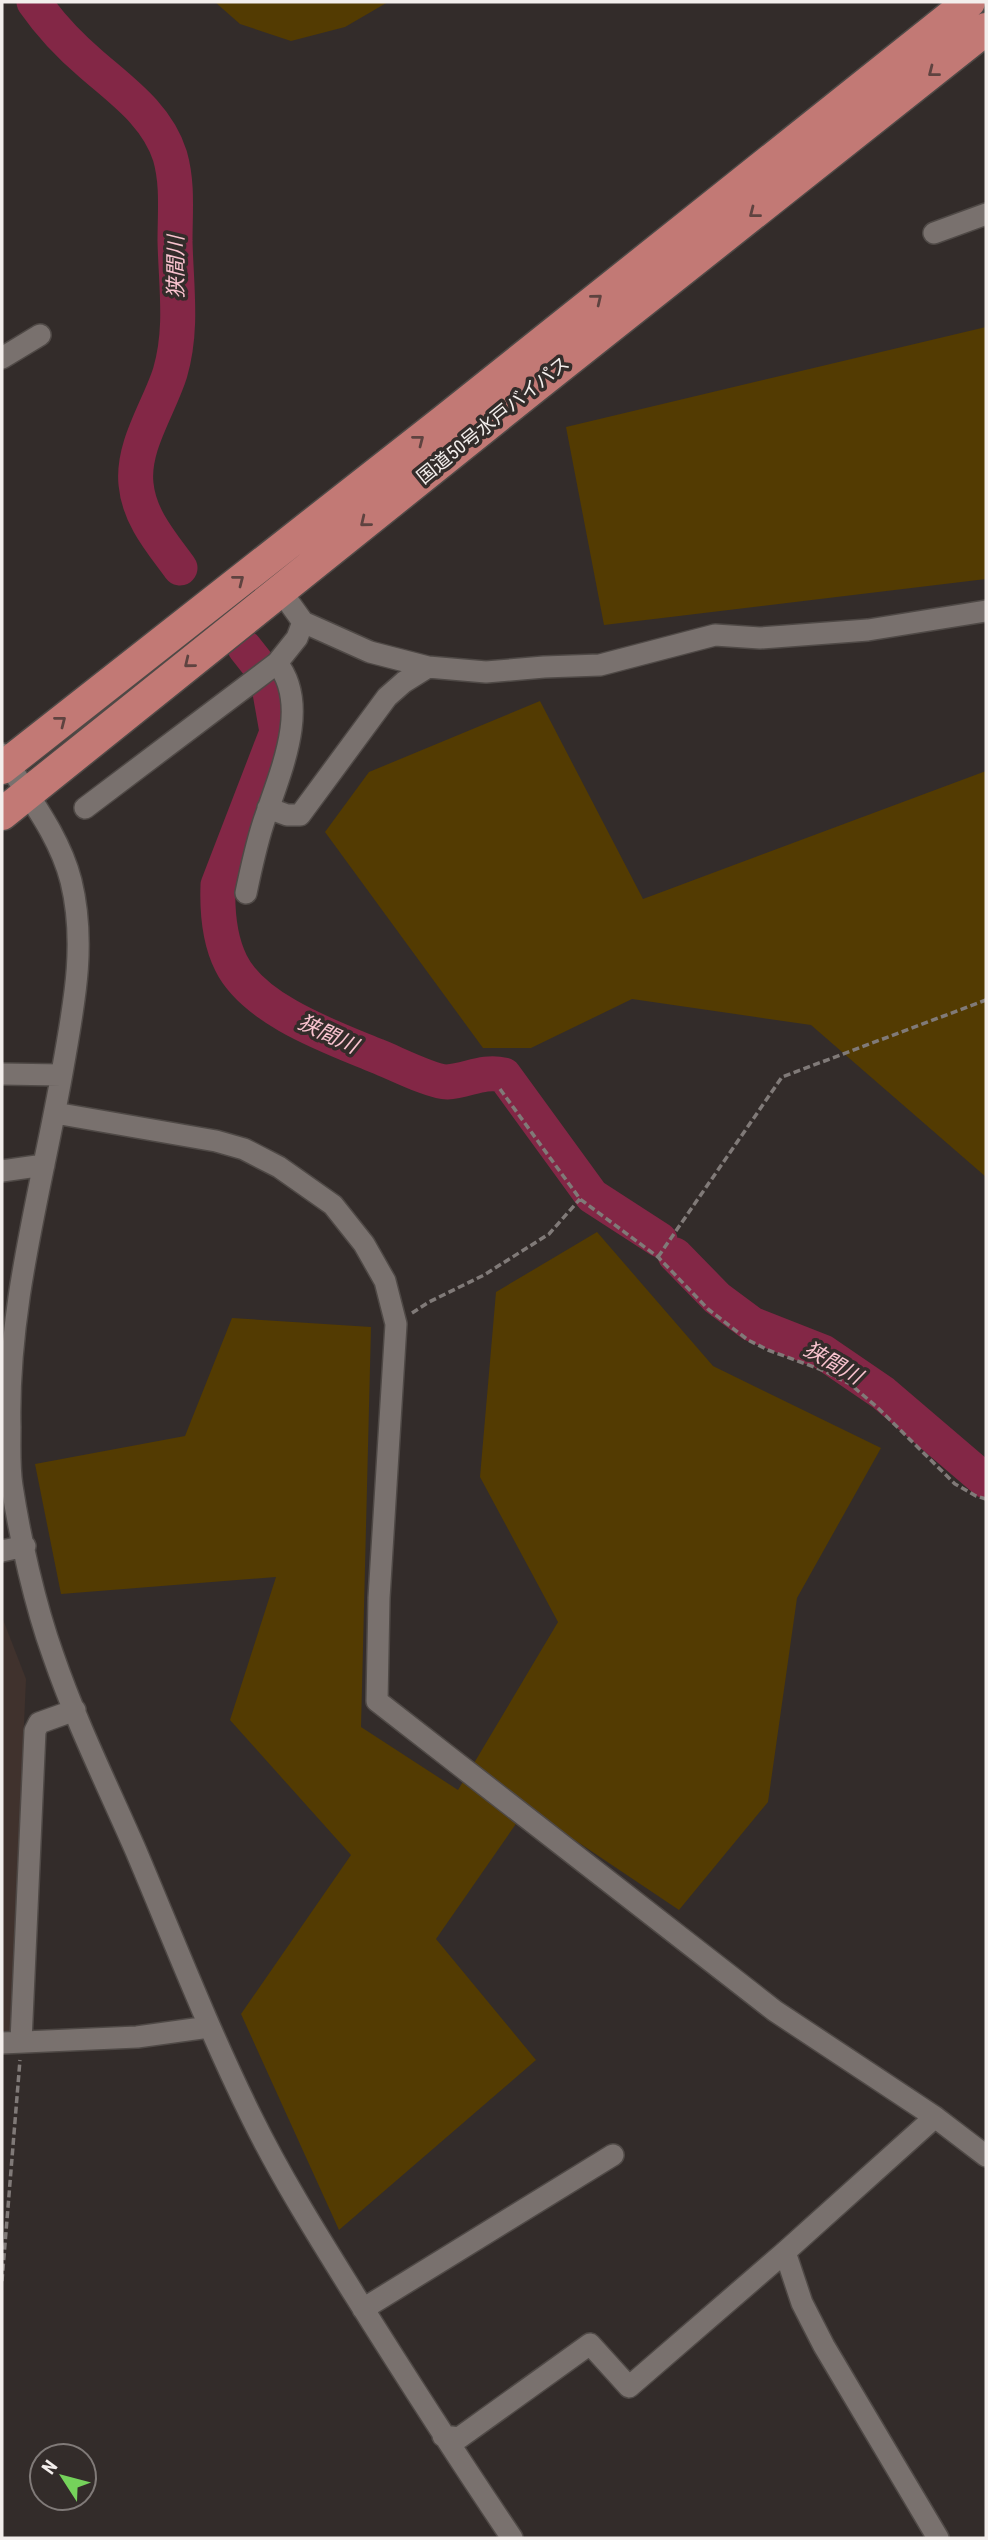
<svg xmlns="http://www.w3.org/2000/svg" width="988" height="2540" font-family="'Roboto Condensed','Noto Sans JP',sans-serif">
	<style>
		.built { fill: #40322d }
		.green { fill: #533b02 }
		.lines { fill: none; stroke-linecap: round; stroke-linejoin: round }
		.river { stroke: #832746; stroke-width: 35 }
		.minor-casing { stroke: #4f4946; stroke-width: 24 }
		.highway-casing { stroke: #4f4946; stroke-width: 35 }
		.path { stroke: #807a78; stroke-width: 3.5; stroke-dasharray: 7 3.5; stroke-linecap: butt }
		.minor { stroke: #79716e; stroke-width: 21 }
		.highway { stroke: #c27975; stroke-width: 32 }
		.oneway { stroke: #5e4340 }
		.labels { text-anchor: middle; dominant-baseline: central; stroke-width: 7; stroke-linejoin: round; paint-order: stroke }
		.street-label { font-size: 19px; fill: #f3eeec; stroke: #332c2a }
		.water-label { font-size: 21px; font-style: italic; fill: #f9c3cf; stroke: #332c2a }
	</style>
	<rect width="100%" height="100%" fill="#332c2a"/>
	<path class="built" d="M2 1617 26 1679 10 2035H2Z"/>
	<path class="green" d="M215 2H388L345 27 291 41 240 24Z
		M986 327V579L604 625 566 427Z
		M540 701 643 899 986 771V1177L811 1025 632 999 531 1048H483L325 832 369 772Z
		M597 1232 713 1366 881 1448 797 1598 768 1802 679 1910 527 1808 436 1939 536 2060 339 2230 241 2014 351 1855 230 1720 276 1577 61 1594 35 1464 185 1436 232 1318 371 1327 361 1727 458 1790 558 1622 480 1477 496 1292Z"/>
	<g class="lines">
		<path class="river" d="M34 2C50 25 70 46 91 64 122 91 157 115 170 156 178 184 175 212 175 241 176 286 183 329 170 373 159 408 132 446 136 484 139 517 161 542 180 568
			M245 648 260 667
			M268 681 277 732 218 885C217 912 219 939 231 963 254 1010 331 1037 377 1056 393 1062 432 1082 447 1082 468 1081 482 1070 504 1075L592 1196 660 1240
			M675 1255 717 1298 752 1324 823 1352 883 1393 986 1481"/>
		<g class="minor-casing">
			<path id="minor" d="M934 233 986 214
				M2 358 40 335
				M303 622 370 652 428 667 486 672 544 667 600 665 715 635 760 638 868 630 986 611
				M2 754C27 795 59 834 71 881 87 946 73 1009 62 1073 41 1191 7 1307 10 1427 10 1447 9 1467 12 1486 20 1538 35 1605 53 1655 76 1722 108 1787 136 1851 174 1941 209 2031 252 2118 282 2179 318 2236 354 2294 406 2377 458 2458 512 2538
				M85 808 277 663 297 638 303 622 280 590
				M268 808 287 815H300L387 697 404 682 428 667
				M246 893C251 869 256 846 263 824 278 777 312 707 277 663
				M2 1074 61 1075
				M55 1113 216 1141 244 1149 279 1167 333 1205 364 1244 385 1281 396 1324 379 1598 377 1701 775 2011 935 2117 986 2156
				M2 1171 44 1165
				M2 1551 25 1546
				M21 2041 35 1731 39 1723 75 1710
				M2 2043 137 2037 209 2027
				M785 2252 802 2303 824 2346 938 2538
				M363 2309 613 2155
				M443 2436 459 2438 590 2344 629 2387 785 2252 935 2117"/>
		</g>
		<g class="highway-casing">
			<path id="highway" d="M2 768 445 420 969 2
				M2 814 533 388 986 29"/>
		</g>
		<path class="path" d="M500 1089 580 1199 658 1257 708 1309 748 1340 768 1350 822 1370 850 1384 877 1407 955 1484 976 1496 986 1499
			M658 1257 782 1077 986 1000
			M412 1313 429 1302 484 1275 549 1234 580 1199
			M2 2281 20 2060"/>
		<use href="#minor" class="minor"/>
		<use href="#highway" class="highway"/>
	</g>
	<defs><path id="oneway-chevron" d="M-2-3.5L2.5 0L-2 3.5" fill="none" stroke-width="1.6" stroke-linecap="round" stroke-linejoin="round" transform="scale(1.75)"/></defs>
	<g class="oneway">
		<use href="#oneway-chevron" transform="translate(933 72) rotate(142)"/>
		<use href="#oneway-chevron" transform="translate(754 213) rotate(142)"/>
		<use href="#oneway-chevron" transform="translate(597 299) rotate(-39)"/>
		<use href="#oneway-chevron" transform="translate(419 440) rotate(-38)"/>
		<use href="#oneway-chevron" transform="translate(365 522) rotate(141)"/>
		<use href="#oneway-chevron" transform="translate(239 580) rotate(-38)"/>
		<use href="#oneway-chevron" transform="translate(189 663) rotate(141)"/>
		<use href="#oneway-chevron" transform="translate(61 721) rotate(-38)"/>
	</g>
	<g class="labels">
		<g class="street-label">
			<text transform="translate(493 420) rotate(-39)">国道50号水戸バイパス</text>
		</g>
		<g class="water-label">
			<text transform="translate(176 267) rotate(-90)">狭間川</text>
			<text transform="translate(328 1034) rotate(25)">狭間川</text>
			<text transform="translate(833 1363) rotate(30)">狭間川</text>
		</g>
	</g>
	<rect width="988" height="2540" fill="none" stroke="#f3eeec" stroke-width="7"/>
	<g transform="translate(63 2477) rotate(306)"><circle r="33" fill="#332c2a" stroke="#807a78" stroke-width="2"/>
	<path d="M0-5L12 26L0 18L-12 26Z" fill="#75d25b"/>
	<text y="-10" font-size="19" font-weight="bold" text-anchor="middle" fill="#f3eeec">N</text>
	</g>
</svg>
